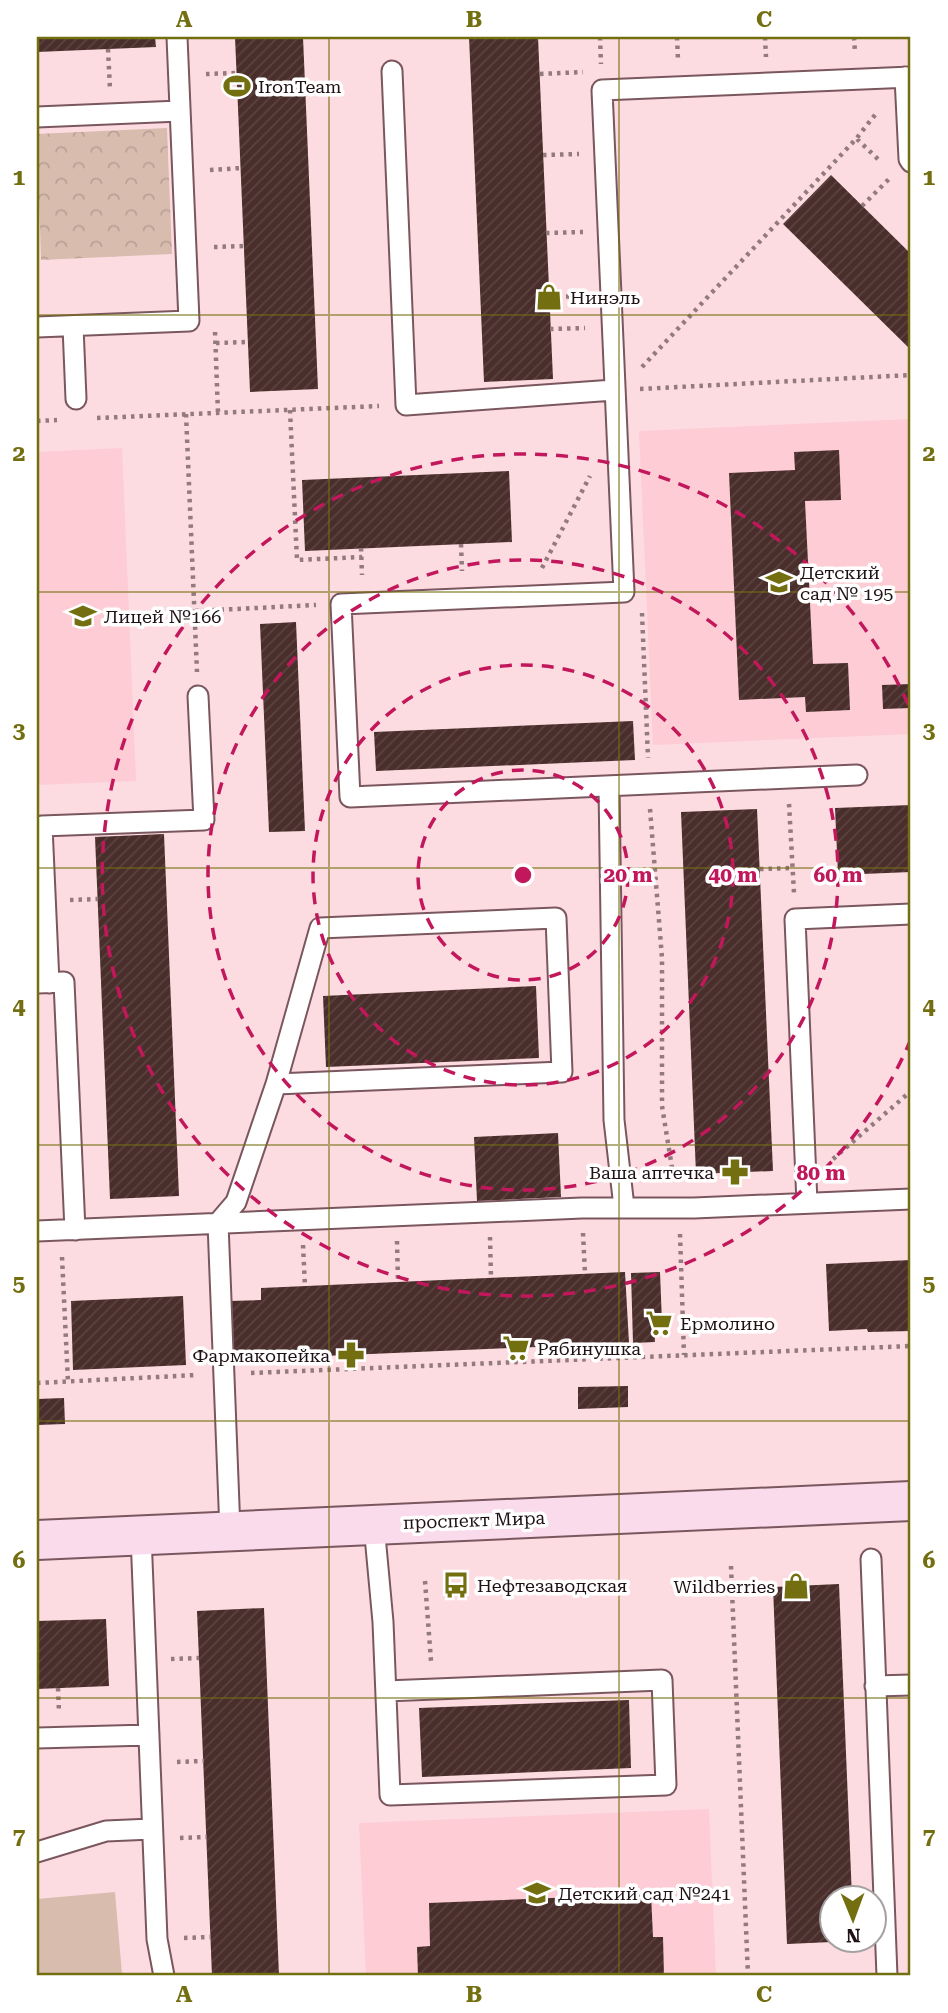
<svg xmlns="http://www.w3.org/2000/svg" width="948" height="2013" font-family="'Roboto Serif',serif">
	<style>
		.built { fill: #fdccd5 }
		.grass { fill: #d8bcae }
		.park { fill: url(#park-crowns) }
		.building { fill: url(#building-hatch) }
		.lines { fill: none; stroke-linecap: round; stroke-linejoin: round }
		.lane-casing { stroke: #7a575e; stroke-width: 23 }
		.secondary-casing { stroke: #7a575e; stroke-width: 42 }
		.path { stroke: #927a7e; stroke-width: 4.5; stroke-dasharray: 3.5 5; stroke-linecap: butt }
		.lane { stroke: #fff; stroke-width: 19 }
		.secondary { stroke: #fadbec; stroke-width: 38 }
		.grid { fill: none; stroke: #736f10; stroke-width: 2; stroke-opacity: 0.55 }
		.ring { fill: none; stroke: #c2185b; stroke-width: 3.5; stroke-dasharray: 12 9 }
		.labels { text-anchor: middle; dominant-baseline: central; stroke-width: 7; stroke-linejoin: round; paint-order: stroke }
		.poi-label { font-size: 18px; fill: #1f1114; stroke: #fff; text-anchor: start }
		.street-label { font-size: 18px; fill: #1f1114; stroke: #fff }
		.centre { fill: #c2185b; stroke: #fff; stroke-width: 3.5 }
		.ring-label { font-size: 21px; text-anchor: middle; font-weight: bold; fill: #c2185b; stroke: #fff; stroke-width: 7; stroke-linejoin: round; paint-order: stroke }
		.neatline { fill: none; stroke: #736f10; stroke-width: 2.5 }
		.grid-label { font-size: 23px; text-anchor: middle; font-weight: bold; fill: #736f10 }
	</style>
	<defs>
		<pattern id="park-crowns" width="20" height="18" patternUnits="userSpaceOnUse" patternTransform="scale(1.75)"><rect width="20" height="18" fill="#d8bcae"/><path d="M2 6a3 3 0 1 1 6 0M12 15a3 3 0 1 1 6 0" fill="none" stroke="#b9a195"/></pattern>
		<pattern id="building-hatch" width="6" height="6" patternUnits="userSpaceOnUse" patternTransform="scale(1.75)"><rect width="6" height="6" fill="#492e2b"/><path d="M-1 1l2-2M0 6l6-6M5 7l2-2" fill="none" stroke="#5a4340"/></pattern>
	</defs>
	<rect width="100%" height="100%" fill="#fddce1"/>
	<path class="built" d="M911 419V734L653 745 639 431Z
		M122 448 136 781 37 785V452Z
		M709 1809 716 1976H366L359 1823Z"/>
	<path class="grass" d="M115 1892 122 1974 37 1976V1899Z"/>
	<path class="park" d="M167 128 172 254 41 260 37 134Z"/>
	<path class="building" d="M37 37H155L156 47 37 52Z
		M235 37H303L318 389 250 392Z
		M469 37H538L553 379 484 382Z
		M831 175 911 254V350L783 224Z
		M839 450 841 500 805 501 813 664 848 663 850 710 806 712 805 697 739 700 729 473 795 470 794 452Z
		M509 471 512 542 305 551 302 480Z
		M296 622 305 831 269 832 260 624Z
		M911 684V708L883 709 882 685Z
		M633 721 635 760 376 771 374 732Z
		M911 805V872L838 875 835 808Z
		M757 809 773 1171 696 1174 681 812Z
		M164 834 179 1196 110 1199 95 837Z
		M536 986 539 1058 326 1067 323 996Z
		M558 1133 561 1197 477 1201 474 1137Z
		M911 1260V1331L868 1332 867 1329 829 1331 826 1264Z
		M625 1272 629 1343 232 1360 230 1301 261 1300V1288Z
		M660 1272 662 1323H654L655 1342 633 1343 631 1273Z
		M183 1296 186 1365 73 1370 71 1301Z
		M628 1386V1407L578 1409V1387Z
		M64 1398 65 1424 37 1425V1399Z
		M839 1584 852 1898H832V1942L787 1944 773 1587Z
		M264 1608 279 1975 212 1976 197 1611Z
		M106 1619 109 1686 37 1689V1621Z
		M629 1700 631 1768 422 1777 419 1708Z
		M651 1894 653 1937H663L664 1976H627V1973L554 1976H418L417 1947 430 1946 429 1903Z"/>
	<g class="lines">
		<g class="lane-casing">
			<path id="lane" d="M392 71 406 405 614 390
				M905 77 909 159 911 162
				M37 117 180 111
				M73 326 76 399
				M37 327 189 321 177 37
				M857 775 350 797 341 604 624 592 602 90 911 77
				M609 787 614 1120 624 1207
				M38 983 64 982 75 1230
				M49 983 42 826 204 820 198 696
				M807 1203 795 919 911 914
				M37 1231 582 1208H694L911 1199
				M374 1525 383 1622 390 1795 666 1785 662 1680 386 1691
				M230 1531 218 1223 236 1202 276 1084 320 928 556 918 562 1072 276 1084
				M141 1535 157 1939 164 1976
				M871 1559 887 1976
				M875 1686 911 1685
				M37 1738 149 1735
				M37 1852 106 1831 152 1829"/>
		</g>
		<g class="secondary-casing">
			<path id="secondary" d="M37 1540 911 1501"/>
		</g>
		<path class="path" d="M600 37 601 64
			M677 37 678 60
			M765 37 766 57
			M854 37 855 53
			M108 49 110 89
			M206 74 237 73
			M540 74 583 72
			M857 139 881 162
			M543 155 579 154
			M210 170 241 168
			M862 206 891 177
			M546 233 583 232
			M214 247 244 246
			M549 297 583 296
			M550 329 585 328
			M215 332 218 413
			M216 343 248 342
			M642 367 856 139 878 111
			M640 389 911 375
			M290 410 297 560 362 557
			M186 414 197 672
			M97 418 379 406
			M37 421 57 420
			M461 544 462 571
			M361 548 362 575
			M542 568 590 476
			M195 611 316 605
			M642 613 648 758
			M789 804 794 893
			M650 809 662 958V1106L674 1180
			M760 869 793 868
			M70 900 98 899
			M833 1159 911 1091
			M583 1233 585 1274
			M680 1234 684 1355
			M490 1237 491 1278
			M397 1241 398 1282
			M303 1245 305 1287
			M62 1257 68 1382
			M251 1373 911 1346
			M37 1383 197 1375
			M731 1566 748 1976
			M425 1581 431 1661
			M171 1659 199 1658
			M58 1688 59 1712
			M177 1762 204 1761
			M180 1838 207 1837
			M184 1938 211 1937"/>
		<use href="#lane" class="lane"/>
		<use href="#secondary" class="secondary"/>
	</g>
	<path class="grid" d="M329 37V1976M619 37V1976M37 315H911M37 592H911M37 868H911M37 1145H911M37 1421H911M37 1698H911"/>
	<g class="ring">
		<circle cx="523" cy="875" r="105"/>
		<circle cx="523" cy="875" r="210"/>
		<circle cx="523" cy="875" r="315"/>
		<path d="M911 1039A421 421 0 1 1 911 711"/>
	</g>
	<defs>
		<g id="stadium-bare" transform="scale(2.1)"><path d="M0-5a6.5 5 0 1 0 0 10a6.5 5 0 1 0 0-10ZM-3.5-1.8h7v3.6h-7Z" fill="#736f10" stroke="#fff" stroke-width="2.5" paint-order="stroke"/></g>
		<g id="shop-bare" transform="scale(2.1)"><path d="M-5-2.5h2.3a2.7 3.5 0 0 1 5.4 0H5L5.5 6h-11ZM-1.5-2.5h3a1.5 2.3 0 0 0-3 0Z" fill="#736f10" stroke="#fff" stroke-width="2.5" paint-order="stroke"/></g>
		<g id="school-bare" transform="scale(2.1)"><path d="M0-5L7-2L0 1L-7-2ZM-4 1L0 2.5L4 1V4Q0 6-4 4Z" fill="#736f10" stroke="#fff" stroke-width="2.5" paint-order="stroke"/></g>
		<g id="pharmacy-bare" transform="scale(2.1)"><path d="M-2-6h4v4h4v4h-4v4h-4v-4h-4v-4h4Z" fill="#736f10" stroke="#fff" stroke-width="2.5" paint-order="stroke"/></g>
		<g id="supermarket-bare" transform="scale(2.1)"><path d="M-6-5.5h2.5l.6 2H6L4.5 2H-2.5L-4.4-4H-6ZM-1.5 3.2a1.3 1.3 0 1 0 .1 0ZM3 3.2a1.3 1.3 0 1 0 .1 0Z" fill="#736f10" stroke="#fff" stroke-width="2.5" paint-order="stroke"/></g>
		<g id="bus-bare" transform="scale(2.1)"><path d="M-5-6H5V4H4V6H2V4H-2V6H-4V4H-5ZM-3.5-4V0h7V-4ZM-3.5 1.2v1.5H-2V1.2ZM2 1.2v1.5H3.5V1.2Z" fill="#736f10" stroke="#fff" stroke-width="2.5" paint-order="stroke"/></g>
	</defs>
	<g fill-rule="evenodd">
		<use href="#stadium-bare" x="237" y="86"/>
		<use href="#shop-bare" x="549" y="297"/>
		<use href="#school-bare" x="779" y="582"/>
		<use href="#school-bare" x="83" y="616"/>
		<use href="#pharmacy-bare" x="735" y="1172"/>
		<use href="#supermarket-bare" x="659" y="1323"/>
		<use href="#supermarket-bare" x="516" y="1348"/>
		<use href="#pharmacy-bare" x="351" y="1355"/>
		<use href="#bus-bare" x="456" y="1585"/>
		<use href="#shop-bare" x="796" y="1586"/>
		<use href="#school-bare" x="537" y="1893"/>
	</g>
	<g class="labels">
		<g class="poi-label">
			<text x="258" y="86">IronTeam</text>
			<text x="570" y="297">Нинэль</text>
			<text x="800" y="572">Детский<tspan x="800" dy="21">сад № 195</tspan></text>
			<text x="104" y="616">Лицей №166</text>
			<text x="714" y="1172" text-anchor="end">Ваша аптечка</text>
			<text x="680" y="1323">Ермолино</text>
			<text x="537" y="1348">Рябинушка</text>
			<text x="330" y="1355" text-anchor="end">Фармакопейка</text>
			<text x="477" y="1585">Нефтезаводская</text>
			<text x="775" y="1586" text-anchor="end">Wildberries</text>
			<text x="558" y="1893">Детский сад №241</text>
		</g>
		<g class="street-label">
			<text transform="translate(474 1520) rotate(-2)">проспект Мира</text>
		</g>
	</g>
	<circle cx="523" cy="875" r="10" class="centre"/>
	<g class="ring-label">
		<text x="628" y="882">20 m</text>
		<text x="733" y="882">40 m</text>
		<text x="838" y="882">60 m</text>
		<text x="821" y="1180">80 m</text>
	</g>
	<rect width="948" height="2013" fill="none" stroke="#ffffff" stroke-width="77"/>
	<g transform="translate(853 1919) rotate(179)"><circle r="33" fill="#ffffff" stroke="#a5a0a1" stroke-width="2"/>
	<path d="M0-5L12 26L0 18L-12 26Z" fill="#736f10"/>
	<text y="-10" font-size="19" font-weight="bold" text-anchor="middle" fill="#1f1114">N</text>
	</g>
	<rect x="38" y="38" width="871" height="1936" class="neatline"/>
	<g class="grid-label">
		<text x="184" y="27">A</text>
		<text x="474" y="27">B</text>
		<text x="764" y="27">C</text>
		<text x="19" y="185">1</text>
		<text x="929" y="185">1</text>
		<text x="19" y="461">2</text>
		<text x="929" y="461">2</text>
		<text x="19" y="738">3</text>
		<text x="929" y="738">3</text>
		<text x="19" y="1014">4</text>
		<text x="929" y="1014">4</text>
		<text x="19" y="1291">5</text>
		<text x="929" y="1291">5</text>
		<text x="19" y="1568">6</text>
		<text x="929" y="1568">6</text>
		<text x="19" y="1844">7</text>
		<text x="929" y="1844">7</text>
		<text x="184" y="2002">A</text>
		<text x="474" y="2002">B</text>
		<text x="764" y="2002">C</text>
	</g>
</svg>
